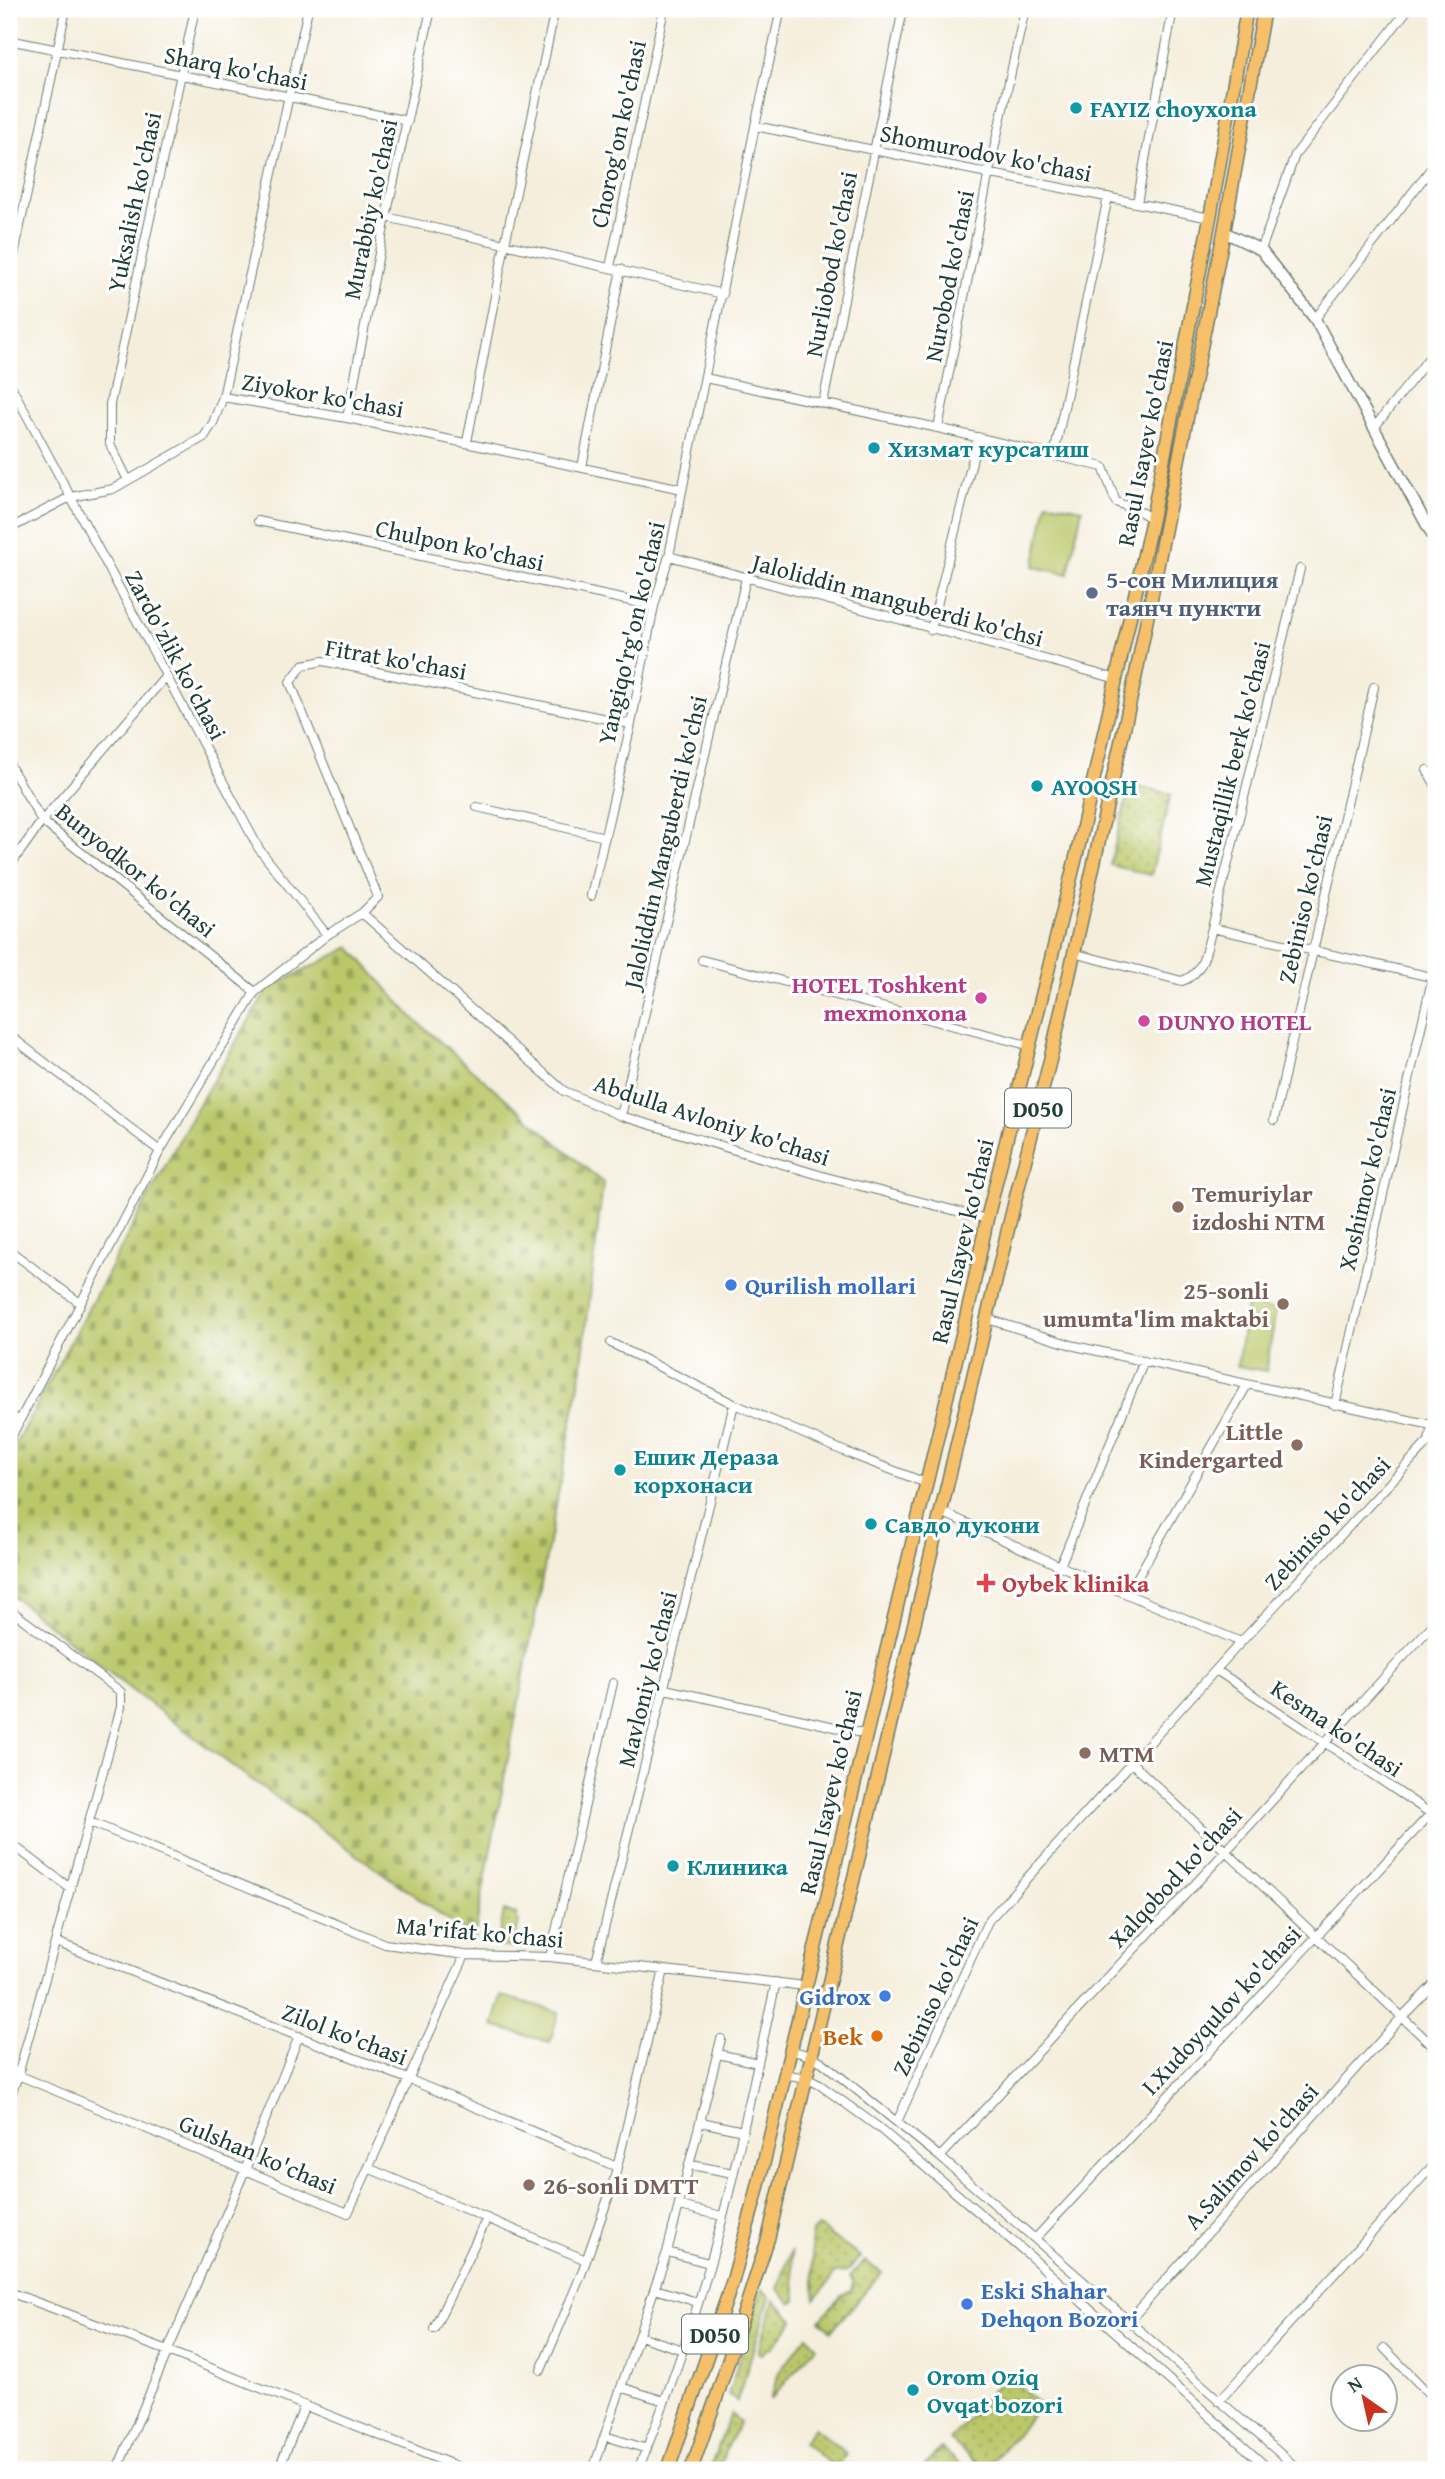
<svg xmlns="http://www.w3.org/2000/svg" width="1445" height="2479" font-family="'Gentium Book Plus',serif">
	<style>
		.grass { fill: url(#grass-dots); stroke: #6d824f; stroke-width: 2 }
		.cemetery { fill: url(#cemetery-stones); stroke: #6d824f; stroke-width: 2 }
		.garden { fill: #bbc86a; stroke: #6d824f; stroke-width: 2 }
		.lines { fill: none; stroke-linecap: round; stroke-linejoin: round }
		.minor-casing { stroke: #6a7b6f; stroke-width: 10 }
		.tertiary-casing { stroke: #6a7b6f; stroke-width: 13 }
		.primary-casing { stroke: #6a7b6f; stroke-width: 15 }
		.minor { stroke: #fff; stroke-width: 8 }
		.tertiary { stroke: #fff; stroke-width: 10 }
		.primary { stroke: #f6c06b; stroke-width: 12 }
		.culture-dot { fill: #0f9aa8; stroke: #fff; stroke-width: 2.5 }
		.service-dot { fill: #5c6f8a; stroke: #fff; stroke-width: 2.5 }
		.hotel-dot { fill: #d1479c; stroke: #fff; stroke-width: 2.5 }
		.education-dot { fill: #8d6e63; stroke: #fff; stroke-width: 2.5 }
		.shop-dot { fill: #3f7fe0; stroke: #fff; stroke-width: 2.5 }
		.health-dot { fill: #e0444e; stroke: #fff; stroke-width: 2.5 }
		.food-dot { fill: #e8710a; stroke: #fff; stroke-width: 2.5 }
		.labels { text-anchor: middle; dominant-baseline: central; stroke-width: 6; stroke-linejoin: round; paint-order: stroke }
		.shield { fill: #fff; stroke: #627771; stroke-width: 2 }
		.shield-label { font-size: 23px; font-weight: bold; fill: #1f3d34 }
		.street-label { font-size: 24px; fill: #1f3d34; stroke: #fff }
		.culture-label { font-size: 24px; font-weight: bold; fill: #0d838f; stroke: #fff; text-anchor: start }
		.service-label { font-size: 24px; font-weight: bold; fill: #4e5e75; stroke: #fff; text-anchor: start }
		.hotel-label { font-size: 24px; font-weight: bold; fill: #b23c85; stroke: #fff; text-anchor: end }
		.education-label { font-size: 24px; font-weight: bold; fill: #785e54; stroke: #fff; text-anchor: start }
		.shop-label { font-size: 24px; font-weight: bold; fill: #366cbe; stroke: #fff; text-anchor: start }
		.health-label { font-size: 24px; font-weight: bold; fill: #be3a42; stroke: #fff; text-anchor: start }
		.food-label { font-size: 24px; font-weight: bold; fill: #c56008; stroke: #fff; text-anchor: end }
	</style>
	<defs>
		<pattern id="grass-dots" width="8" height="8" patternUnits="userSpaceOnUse" patternTransform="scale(1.75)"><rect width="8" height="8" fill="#bbc86a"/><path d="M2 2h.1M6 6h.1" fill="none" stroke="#97a458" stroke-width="1.8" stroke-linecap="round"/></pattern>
		<pattern id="cemetery-stones" width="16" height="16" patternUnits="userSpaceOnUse" patternTransform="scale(1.75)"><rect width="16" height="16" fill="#bbc86a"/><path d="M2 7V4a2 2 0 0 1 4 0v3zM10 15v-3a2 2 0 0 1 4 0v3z" fill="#97a458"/></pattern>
	</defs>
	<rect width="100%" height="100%" fill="#fff"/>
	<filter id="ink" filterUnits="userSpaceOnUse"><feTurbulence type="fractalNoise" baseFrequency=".0143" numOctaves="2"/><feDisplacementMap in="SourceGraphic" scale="14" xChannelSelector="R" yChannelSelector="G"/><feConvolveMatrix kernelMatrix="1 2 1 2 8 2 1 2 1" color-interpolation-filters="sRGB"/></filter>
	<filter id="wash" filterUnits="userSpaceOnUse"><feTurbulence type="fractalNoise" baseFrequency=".00686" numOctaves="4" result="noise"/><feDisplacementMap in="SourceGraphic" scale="28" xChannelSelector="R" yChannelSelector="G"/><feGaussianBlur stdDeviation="1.57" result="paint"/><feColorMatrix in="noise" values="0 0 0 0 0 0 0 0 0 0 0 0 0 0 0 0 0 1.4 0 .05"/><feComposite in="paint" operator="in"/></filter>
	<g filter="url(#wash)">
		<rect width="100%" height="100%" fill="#f5eedc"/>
		<path class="grass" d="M1130 784 1171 794 1151 875 1110 865Z
			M504 1911 517 1914 516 1918 519 1921 514 1947 497 1946Z
			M819 2227 860 2257 846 2272 834 2273 828 2284 815 2299 811 2239 812 2232Z
			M791 2251 796 2300 791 2303 778 2289Z
			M865 2261 882 2273 831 2331 820 2320 841 2296 851 2291 853 2282 850 2276Z
			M762 2289 770 2297 737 2401 728 2395Z
			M774 2300 794 2320 773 2347 767 2349 762 2354 758 2353Z
			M807 2336 817 2346 770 2400 779 2372Z
			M1006 2375 1041 2405 985 2470 950 2440Z
			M731 2414 740 2422 728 2444 718 2470H709Z
			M814 2428 847 2454 836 2468 803 2442Z
			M941 2448 967 2470H921Z"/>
		<path class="cemetery" d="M350 947 415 1020 603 1183 581 1373 474 1938 238 1770 130 1689 9 1593V1456L197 1107 268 989Z"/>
		<path class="garden" d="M1047 502 1082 509 1068 574 1034 567Z
			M1247 1305 1276 1310 1266 1371 1237 1366Z
			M502 1996 559 2012 550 2042 493 2026Z"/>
	</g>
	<g filter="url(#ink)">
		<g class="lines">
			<g class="minor-casing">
				<path id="minor" d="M308 9 223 397 347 418 682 489
					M9 40 408 121
					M755 126 1210 218
					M1137 203 1173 9
					M386 217 723 294
					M1261 250 1295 155 1408 9
					M610 267 664 9
					M9 278 66 9
					M1315 319 1436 162
					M705 378 938 428 1103 467 1116 502 1141 512 1152 519
					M9 382 259 849 327 935
					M823 403 903 9
					M347 418 386 217 431 9
					M938 428 989 172 1025 9
					M1374 428 1436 349
					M467 442 505 244 555 9
					M1054 455 1108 197
					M582 467 621 269
					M128 480 110 444V404L195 9
					M258 521 654 606
					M9 529 70 497 113 489 204 437 213 423 223 397
					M669 556 1117 679
					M931 630 978 437
					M9 764 42 821 255 992
					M1427 770 1436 786
					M477 807 605 837
					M9 867 42 821 166 676
					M591 896 631 724 654 606 669 556 755 126 781 9
					M362 913 564 1091 621 1116 826 1177 987 1219
					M1212 928 1300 569
					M1073 953 1182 981C1205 973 1206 949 1212 928L1436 978
					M702 960 1031 1046
					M9 1035 160 1151
					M621 1116 746 578
					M1274 1120 1374 687
					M9 1250 80 1303
					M987 1319 1075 1346 1436 1426
					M611 1343 734 1404 853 1455 926 1483
					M1335 1405 1436 962
					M9 1414 19 1421
					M9 1441 160 1151 255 992 327 935 362 913 378 897 290 682 303 665 323 661 631 724
					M942 1512 1060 1566 1241 1642
					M1060 1566 1144 1361
					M1128 1594 1247 1385
					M9 1609 121 1692V1707L18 2075 9 2101
					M1216 1670 1436 1817
					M665 1689 866 1734
					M1132 1763 1402 2017 1436 1982
					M90 1822 385 1944 465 1955 550 1957 806 1986
					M9 1842 71 1889
					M56 1942 408 2079 617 2167
					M550 1957 613 1683
					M596 1962 734 1404
					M790 2050 811 2056 822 2062 940 2157 1035 2239 1299 2470
					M718 2054 758 2063
					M9 2068 18 2075 348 2213 465 1955
					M784 2074 806 2078 820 2085 878 2127 1030 2256 1270 2470
					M701 2122 743 2131
					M897 2122 988 1921 1241 1642 1429 1441 1432 1425
					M940 2157 1226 1851 1436 1621
					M691 2165 733 2173
					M368 2168 586 2260
					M680 2206 722 2216
					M1035 2239 1436 1808
					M667 2252 709 2263
					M655 2289 697 2302
					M9 2292 168 2351 466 2470
					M1129 2321 1402 2017 1436 2049
					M434 2329 487 2218
					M639 2336 683 2350
					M1384 2348 1436 2401
					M541 2370 581 2275 613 2184 664 1970
					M621 2387 664 2401
					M1219 2401 1436 2162
					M605 2436 647 2449
					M117 2470 245 2170 299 2036
					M278 2470 305 2405
					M593 2470 667 2252 721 2039
					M638 2470C676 2376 709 2279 732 2180 747 2114 761 2048 776 1982"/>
			</g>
			<g class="tertiary-casing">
				<path id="tertiary" d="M1224 232 1261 250 1315 319 1436 542"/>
			</g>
			<g class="primary-casing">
				<path id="primary" d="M668 2470 733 2280 756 2195 971 1297 987 1219 1078 849 1152 519 1210 218 1247 9
					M691 2470 716 2399 768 2239 1010 1221 1052 1052 1135 679 1224 232 1264 9"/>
			</g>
			<use href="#minor" class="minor"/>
			<use href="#tertiary" class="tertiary"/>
			<use href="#primary" class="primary"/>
		</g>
	</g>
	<g class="culture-dot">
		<circle cx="1076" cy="108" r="7"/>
		<circle cx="874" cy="448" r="7"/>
		<circle cx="1037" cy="786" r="7"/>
		<circle cx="620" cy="1470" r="7"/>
		<circle cx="871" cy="1524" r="7"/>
		<circle cx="673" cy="1866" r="7"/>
		<circle cx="913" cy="2390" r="7"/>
	</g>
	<circle class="service-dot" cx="1092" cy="593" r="7"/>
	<g class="hotel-dot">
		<circle cx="981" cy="998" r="7"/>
		<circle cx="1144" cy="1021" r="7"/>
	</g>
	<g class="education-dot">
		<circle cx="1178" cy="1207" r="7"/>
		<circle cx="1283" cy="1304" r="7"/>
		<circle cx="1297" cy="1445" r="7"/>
		<circle cx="1085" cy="1753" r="7"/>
		<circle cx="529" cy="2185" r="7"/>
	</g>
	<g class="shop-dot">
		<circle cx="731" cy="1285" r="7"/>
		<circle cx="885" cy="1996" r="7"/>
		<circle cx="967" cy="2304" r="7"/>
	</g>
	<path class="health-dot" d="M982.5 1572.5h7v7h7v7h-7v7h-7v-7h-7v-7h7z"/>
	<circle class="food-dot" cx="877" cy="2036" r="7"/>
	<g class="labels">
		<g class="shield">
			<rect x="1005" y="1088.5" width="66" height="39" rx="5"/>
			<rect x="682" y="2314.5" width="66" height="39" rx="5"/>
		</g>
		<g class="shield-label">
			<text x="1038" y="1108">D050</text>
			<text x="715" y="2334">D050</text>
		</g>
		<g class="street-label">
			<text transform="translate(236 68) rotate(11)">Sharq ko'chasi</text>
			<text transform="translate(618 134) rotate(-78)">Chorog'on ko'chasi</text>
			<text transform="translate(986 153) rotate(11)">Shomurodov ko'chasi</text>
			<text transform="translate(134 202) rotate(-78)">Yuksalish ko'chasi</text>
			<text transform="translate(370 209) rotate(-78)">Murabbiy ko'chasi</text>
			<text transform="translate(831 264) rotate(-79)">Nurliobod ko'chasi</text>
			<text transform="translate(949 276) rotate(-79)">Nurobod ko'chasi</text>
			<text transform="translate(323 395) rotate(10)">Ziyokor ko'chasi</text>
			<text transform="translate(1145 443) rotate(-79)">Rasul Isayev ko'chasi</text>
			<text transform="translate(460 545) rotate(12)">Chulpon ko'chasi</text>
			<text transform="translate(898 600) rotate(15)">Jaloliddin manguberdi ko'chsi</text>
			<text transform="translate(631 633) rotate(-77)">Yangiqo'rg'on ko'chasi</text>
			<text transform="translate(176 655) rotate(62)">Zardo'zlik ko'chasi</text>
			<text transform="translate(396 659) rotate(10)">Fitrat ko'chasi</text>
			<text transform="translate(1232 764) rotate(-76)">Mustaqillik berk ko'chasi</text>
			<text transform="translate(665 842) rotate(-77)">Jaloliddin Manguberdi ko'chsi</text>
			<text transform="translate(136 870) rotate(39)">Bunyodkor ko'chasi</text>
			<text transform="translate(1305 899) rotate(-77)">Zebiniso ko'chasi</text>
			<text transform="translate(712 1120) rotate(18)">Abdulla Avloniy ko'chasi</text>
			<text transform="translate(1367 1179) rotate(-77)">Xoshimov ko'chasi</text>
			<text transform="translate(962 1241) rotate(-77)">Rasul Isayev ko'chasi</text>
			<text transform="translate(1327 1523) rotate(-47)">Zebiniso ko'chasi</text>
			<text transform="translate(647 1679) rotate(-76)">Mavloniy ko'chasi</text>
			<text transform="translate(1337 1728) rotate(34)">Kesma ko'chasi</text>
			<text transform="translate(830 1792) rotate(-77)">Rasul Isayev ko'chasi</text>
			<text transform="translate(1175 1877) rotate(-47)">Xalqobod ko'chasi</text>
			<text transform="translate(480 1932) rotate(5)">Ma'rifat ko'chasi</text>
			<text transform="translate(935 1996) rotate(-65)">Zebiniso ko'chasi</text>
			<text transform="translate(1221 2010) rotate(-47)">I.Xudoyqulov ko'chasi</text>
			<text transform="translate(345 2034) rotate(21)">Zilol ko'chasi</text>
			<text transform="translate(258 2154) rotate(23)">Gulshan ko'chasi</text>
			<text transform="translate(1251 2156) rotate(-48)">A.Salimov ko'chasi</text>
		</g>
		<g class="culture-label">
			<text x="1090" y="108">FAYIZ choyxona</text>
			<text x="888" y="448">Хизмат курсатиш</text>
			<text x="1051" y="786">AYOQSH</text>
			<text x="634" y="1456">Ешик Дераза<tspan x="634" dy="28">корхонаси</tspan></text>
			<text x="885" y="1524">Савдо дукони</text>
			<text x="687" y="1866">Клиника</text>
			<text x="927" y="2376">Orom Oziq<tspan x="927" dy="28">Ovqat bozori</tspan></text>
		</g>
		<g class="service-label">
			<text x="1106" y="579">5-сон Милиция<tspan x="1106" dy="28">таянч пункти</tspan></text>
		</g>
		<g class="hotel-label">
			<text x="967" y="984">HOTEL Toshkent<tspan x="967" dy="28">mexmonxona</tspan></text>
			<text x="1158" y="1021" text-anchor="start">DUNYO HOTEL</text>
		</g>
		<g class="education-label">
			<text x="1192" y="1193">Temuriylar<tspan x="1192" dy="28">izdoshi NTM</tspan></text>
			<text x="1269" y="1290" text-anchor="end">25-sonli<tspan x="1269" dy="28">umumta'lim maktabi</tspan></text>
			<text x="1283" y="1431" text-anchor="end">Little<tspan x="1283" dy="28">Kindergarted</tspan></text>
			<text x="1099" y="1753">MTM</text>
			<text x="543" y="2185">26-sonli DMTT</text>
		</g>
		<g class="shop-label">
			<text x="745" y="1285">Qurilish mollari</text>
			<text x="871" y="1996" text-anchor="end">Gidrox</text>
			<text x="981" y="2290">Eski Shahar<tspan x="981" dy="28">Dehqon Bozori</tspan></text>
		</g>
		<g class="health-label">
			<text x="1002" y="1583">Oybek klinika</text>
		</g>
		<g class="food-label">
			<text x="863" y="2036">Bek</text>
		</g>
	</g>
	<rect width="1445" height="2479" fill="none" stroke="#fff" stroke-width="35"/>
	<g transform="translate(1364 2398) rotate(326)"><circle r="33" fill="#ffffff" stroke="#a5b1ae" stroke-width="2"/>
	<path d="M0-5L12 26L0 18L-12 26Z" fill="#c8321e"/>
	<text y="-10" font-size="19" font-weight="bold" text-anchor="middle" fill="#1f3d34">N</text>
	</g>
</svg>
